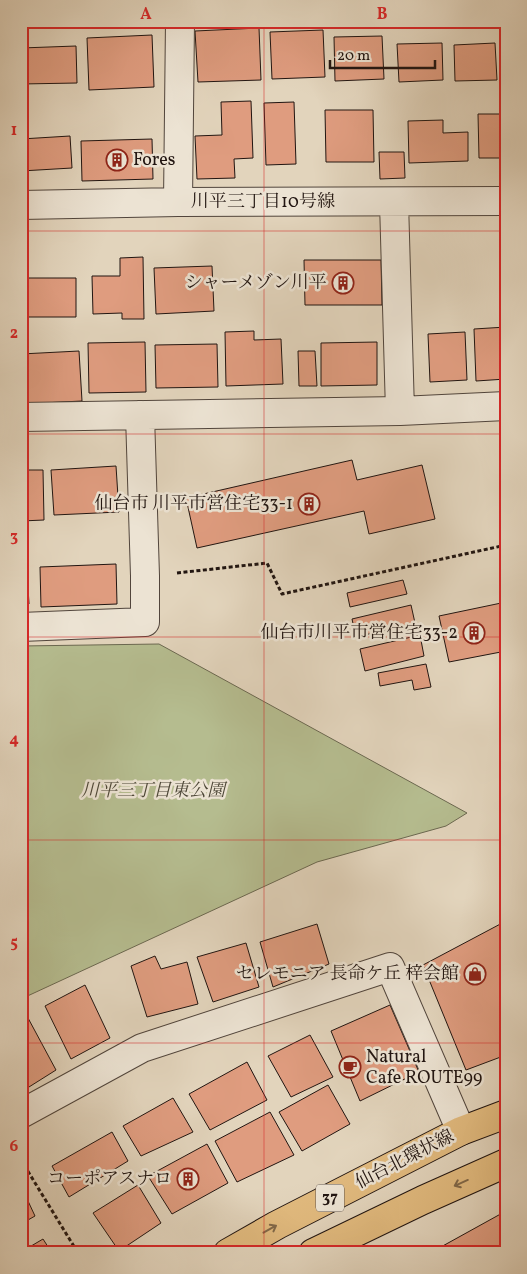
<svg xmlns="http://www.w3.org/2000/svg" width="527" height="1274" font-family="Vollkorn,'Noto Serif JP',serif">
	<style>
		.green { fill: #b5bc8f; stroke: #6b6850 }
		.building { fill: #df9c7f; stroke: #211511 }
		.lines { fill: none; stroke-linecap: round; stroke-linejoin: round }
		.minor-casing { stroke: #51453c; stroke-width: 30 }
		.primary-casing { stroke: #211511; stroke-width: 30 }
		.path { stroke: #211511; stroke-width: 3; stroke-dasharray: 4 2.5; stroke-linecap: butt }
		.minor { stroke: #ece3d3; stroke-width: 28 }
		.primary { stroke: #e1ba7e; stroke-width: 28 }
		.oneway { stroke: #816848 }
		.grid { fill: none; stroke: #d62828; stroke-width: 1; stroke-opacity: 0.55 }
		.labels { text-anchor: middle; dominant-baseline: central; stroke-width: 5; stroke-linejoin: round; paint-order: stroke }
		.shield { fill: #ece3d3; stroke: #5e534b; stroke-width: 1 }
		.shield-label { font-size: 16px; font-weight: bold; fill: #211511 }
		.poi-label { font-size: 18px; fill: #211511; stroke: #ece3d3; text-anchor: end }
		.street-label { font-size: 18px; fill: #211511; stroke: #ece3d3 }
		.park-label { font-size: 18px; font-style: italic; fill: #4d4737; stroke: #ece3d3 }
		.neatline { fill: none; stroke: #d62828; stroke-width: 2 }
		.grid-label { font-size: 16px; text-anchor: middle; font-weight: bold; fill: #d62828 }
	</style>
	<rect width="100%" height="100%" fill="#e2d4bc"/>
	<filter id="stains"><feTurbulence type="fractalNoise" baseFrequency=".004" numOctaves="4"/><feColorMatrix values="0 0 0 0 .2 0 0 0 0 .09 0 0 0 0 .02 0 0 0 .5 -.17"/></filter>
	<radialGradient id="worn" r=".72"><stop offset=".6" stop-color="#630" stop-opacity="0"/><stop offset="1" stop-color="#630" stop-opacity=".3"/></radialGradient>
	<path class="green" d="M159 644 467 813 446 826 317 862 21 999V646Z"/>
	<path class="building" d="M259 28 261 80 198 82 195 31Z
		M323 30 325 77 272 79 270 32Z
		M152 35 154 87 89 90 87 38Z
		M382 36 384 79 335 81 334 37Z
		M442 43 443 80 399 82 397 44Z
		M495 43 497 80 455 81 454 45Z
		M76 46 77 83 21 84V48Z
		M251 101 253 158 234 159 235 178 197 179 195 136 222 135 221 102Z
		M294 102 296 164 266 165 264 103Z
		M325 110H373L374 162H326Z
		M478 114H506V158H479Z
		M443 120V133L468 132V161L409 163 408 121Z
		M70 136 72 168 21 171V139Z
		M152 139 153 179 82 181 81 141Z
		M379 152H404L405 178 380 179Z
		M143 257 144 319H122V313L93 314 92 276H120V258Z
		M304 260H381L382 305H305Z
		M212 266 214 311 156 314 154 268Z
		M24 278H76V317H24Z
		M506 327V379L476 381 474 329Z
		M254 331V340L281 339 283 384 226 386 225 332Z
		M465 332 467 380 430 382 428 334Z
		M145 342 146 392 89 393 88 343Z
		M377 342V385L321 386V343Z
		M217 344 218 387 156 388 155 345Z
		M79 351 82 401 22 404 21 354Z
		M298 351H315L317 386H299Z
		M352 460 357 480 422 465 435 519 369 534 364 511 197 548 186 498Z
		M116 466 119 512 54 515 51 470Z
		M21 470H43L44 520 21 521Z
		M21 555H26L29 604H21Z
		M116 564 117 604 41 607 40 567Z
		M403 580 407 594 350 607 347 593Z
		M506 602V651L449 662 439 616Z
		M411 605 415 623 356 637 352 619Z
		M420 635 424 656 365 671 360 649Z
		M426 664 431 687 414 690 412 680 380 686 378 673Z
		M506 921V1055L466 1070 423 965Z
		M317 924 329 964 273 987 260 942Z
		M246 943 259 987 213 1002 197 957Z
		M155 956 161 969 187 962 198 1004 147 1017 131 966Z
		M85 985 110 1038 71 1059 45 1006Z
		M390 1005 419 1072 360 1101 331 1031Z
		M28 1018 56 1070 21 1092V1022Z
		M310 1035 333 1077 291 1097 268 1056Z
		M247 1062 267 1100 210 1130 189 1094Z
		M328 1085 350 1124 302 1151 279 1112Z
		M173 1098 193 1132 141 1156 123 1126Z
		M270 1112 294 1155 237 1182 215 1141Z
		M112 1132 128 1161 69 1197 52 1166Z
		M207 1144 228 1183 172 1214 148 1176Z
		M138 1185 161 1223 119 1251 93 1213Z
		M21 1186 35 1216 21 1224Z
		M506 1211V1253H430Z
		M43 1239 52 1253H21V1252Z"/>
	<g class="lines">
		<g class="minor-casing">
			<path id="minor" d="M178 202 180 21
				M394 202 400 411
				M21 205 178 202 506 201
				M21 417 400 411 506 406
				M21 627 145 622V576L140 415
				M21 1114 142 1048 390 967 461 1131"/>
		</g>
		<g class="primary-casing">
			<path id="primary" d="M228 1253 277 1225 461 1131 506 1114
				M313 1253 423 1200 506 1163"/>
		</g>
		<path class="path" d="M177 573 267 563 282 594 506 545
			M21 1160 78 1253"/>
		<use href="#minor" class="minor"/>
		<use href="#primary" class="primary"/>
	</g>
	<defs><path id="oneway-shaft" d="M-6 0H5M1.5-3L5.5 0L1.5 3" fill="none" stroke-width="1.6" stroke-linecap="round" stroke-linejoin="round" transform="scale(1.25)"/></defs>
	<g class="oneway">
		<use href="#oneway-shaft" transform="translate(461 1183) rotate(156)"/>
		<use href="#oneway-shaft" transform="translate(270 1229) rotate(-29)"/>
	</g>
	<path class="grid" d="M264 21V1253M21 231H506M21 434H506M21 637H506M21 840H506M21 1043H506"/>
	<defs>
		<g id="building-ring" transform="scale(1.125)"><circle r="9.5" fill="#ece3d3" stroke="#8f2418" stroke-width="1.5"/><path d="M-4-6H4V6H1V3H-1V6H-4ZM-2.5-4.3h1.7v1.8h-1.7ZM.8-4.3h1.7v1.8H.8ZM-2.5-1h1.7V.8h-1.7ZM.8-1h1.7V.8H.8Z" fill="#8f2418"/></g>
		<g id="shop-ring" transform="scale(1.125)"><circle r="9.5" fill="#ece3d3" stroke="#8f2418" stroke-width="1.5"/><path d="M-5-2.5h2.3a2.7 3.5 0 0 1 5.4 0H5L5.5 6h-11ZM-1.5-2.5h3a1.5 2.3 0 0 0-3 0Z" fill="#8f2418"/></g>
		<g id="cafe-ring" transform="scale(1.125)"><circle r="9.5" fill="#ece3d3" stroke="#8f2418" stroke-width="1.5"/><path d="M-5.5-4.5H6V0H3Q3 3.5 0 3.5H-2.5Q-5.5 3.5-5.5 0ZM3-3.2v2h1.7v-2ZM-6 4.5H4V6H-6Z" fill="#8f2418"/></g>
	</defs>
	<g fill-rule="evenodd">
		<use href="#building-ring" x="117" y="160"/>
		<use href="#building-ring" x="343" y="283"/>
		<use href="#building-ring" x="309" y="504"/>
		<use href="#building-ring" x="474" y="633"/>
		<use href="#shop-ring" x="475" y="974"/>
		<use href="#cafe-ring" x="350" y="1067"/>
		<use href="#building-ring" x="188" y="1179"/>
	</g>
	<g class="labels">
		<rect class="shield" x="316" y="1184.5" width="28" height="27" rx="4"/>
		<g class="shield-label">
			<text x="330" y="1198">37</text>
		</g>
		<g class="poi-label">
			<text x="133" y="160" text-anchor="start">Fores</text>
			<text x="327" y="283">シャーメゾン川平</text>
			<text x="293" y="504">仙台市 川平市営住宅33-1</text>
			<text x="458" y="633">仙台市川平市営住宅33-2</text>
			<text x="459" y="974">セレモニア 長命ケ丘 梓会館</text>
			<text x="366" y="1057" text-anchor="start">Natural<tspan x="366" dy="21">Cafe ROUTE99</tspan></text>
			<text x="172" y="1179">コーポアスナロ</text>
		</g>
		<g class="street-label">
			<text x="263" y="202">川平三丁目10号線</text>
			<text transform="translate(405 1160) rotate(-27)">仙台北環状線</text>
		</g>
		<g class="park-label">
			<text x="153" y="791">川平三丁目東公園</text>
		</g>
	</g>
	<rect width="527" height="1274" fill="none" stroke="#e2d4bc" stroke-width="55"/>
	<path d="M330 60v8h105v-8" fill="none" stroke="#211511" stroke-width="2.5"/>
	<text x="337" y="60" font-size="15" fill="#211511" stroke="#ece3d3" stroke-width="4" paint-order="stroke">20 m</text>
	<rect x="28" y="28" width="472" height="1218" class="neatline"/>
	<g class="grid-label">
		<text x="146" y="19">A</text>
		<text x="382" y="19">B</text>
		<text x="14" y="135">1</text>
		<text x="14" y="338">2</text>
		<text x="14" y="541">3</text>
		<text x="14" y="744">4</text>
		<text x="14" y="947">5</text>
		<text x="14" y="1151">6</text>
	</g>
	<rect width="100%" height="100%" filter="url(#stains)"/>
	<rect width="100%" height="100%" fill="url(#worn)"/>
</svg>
